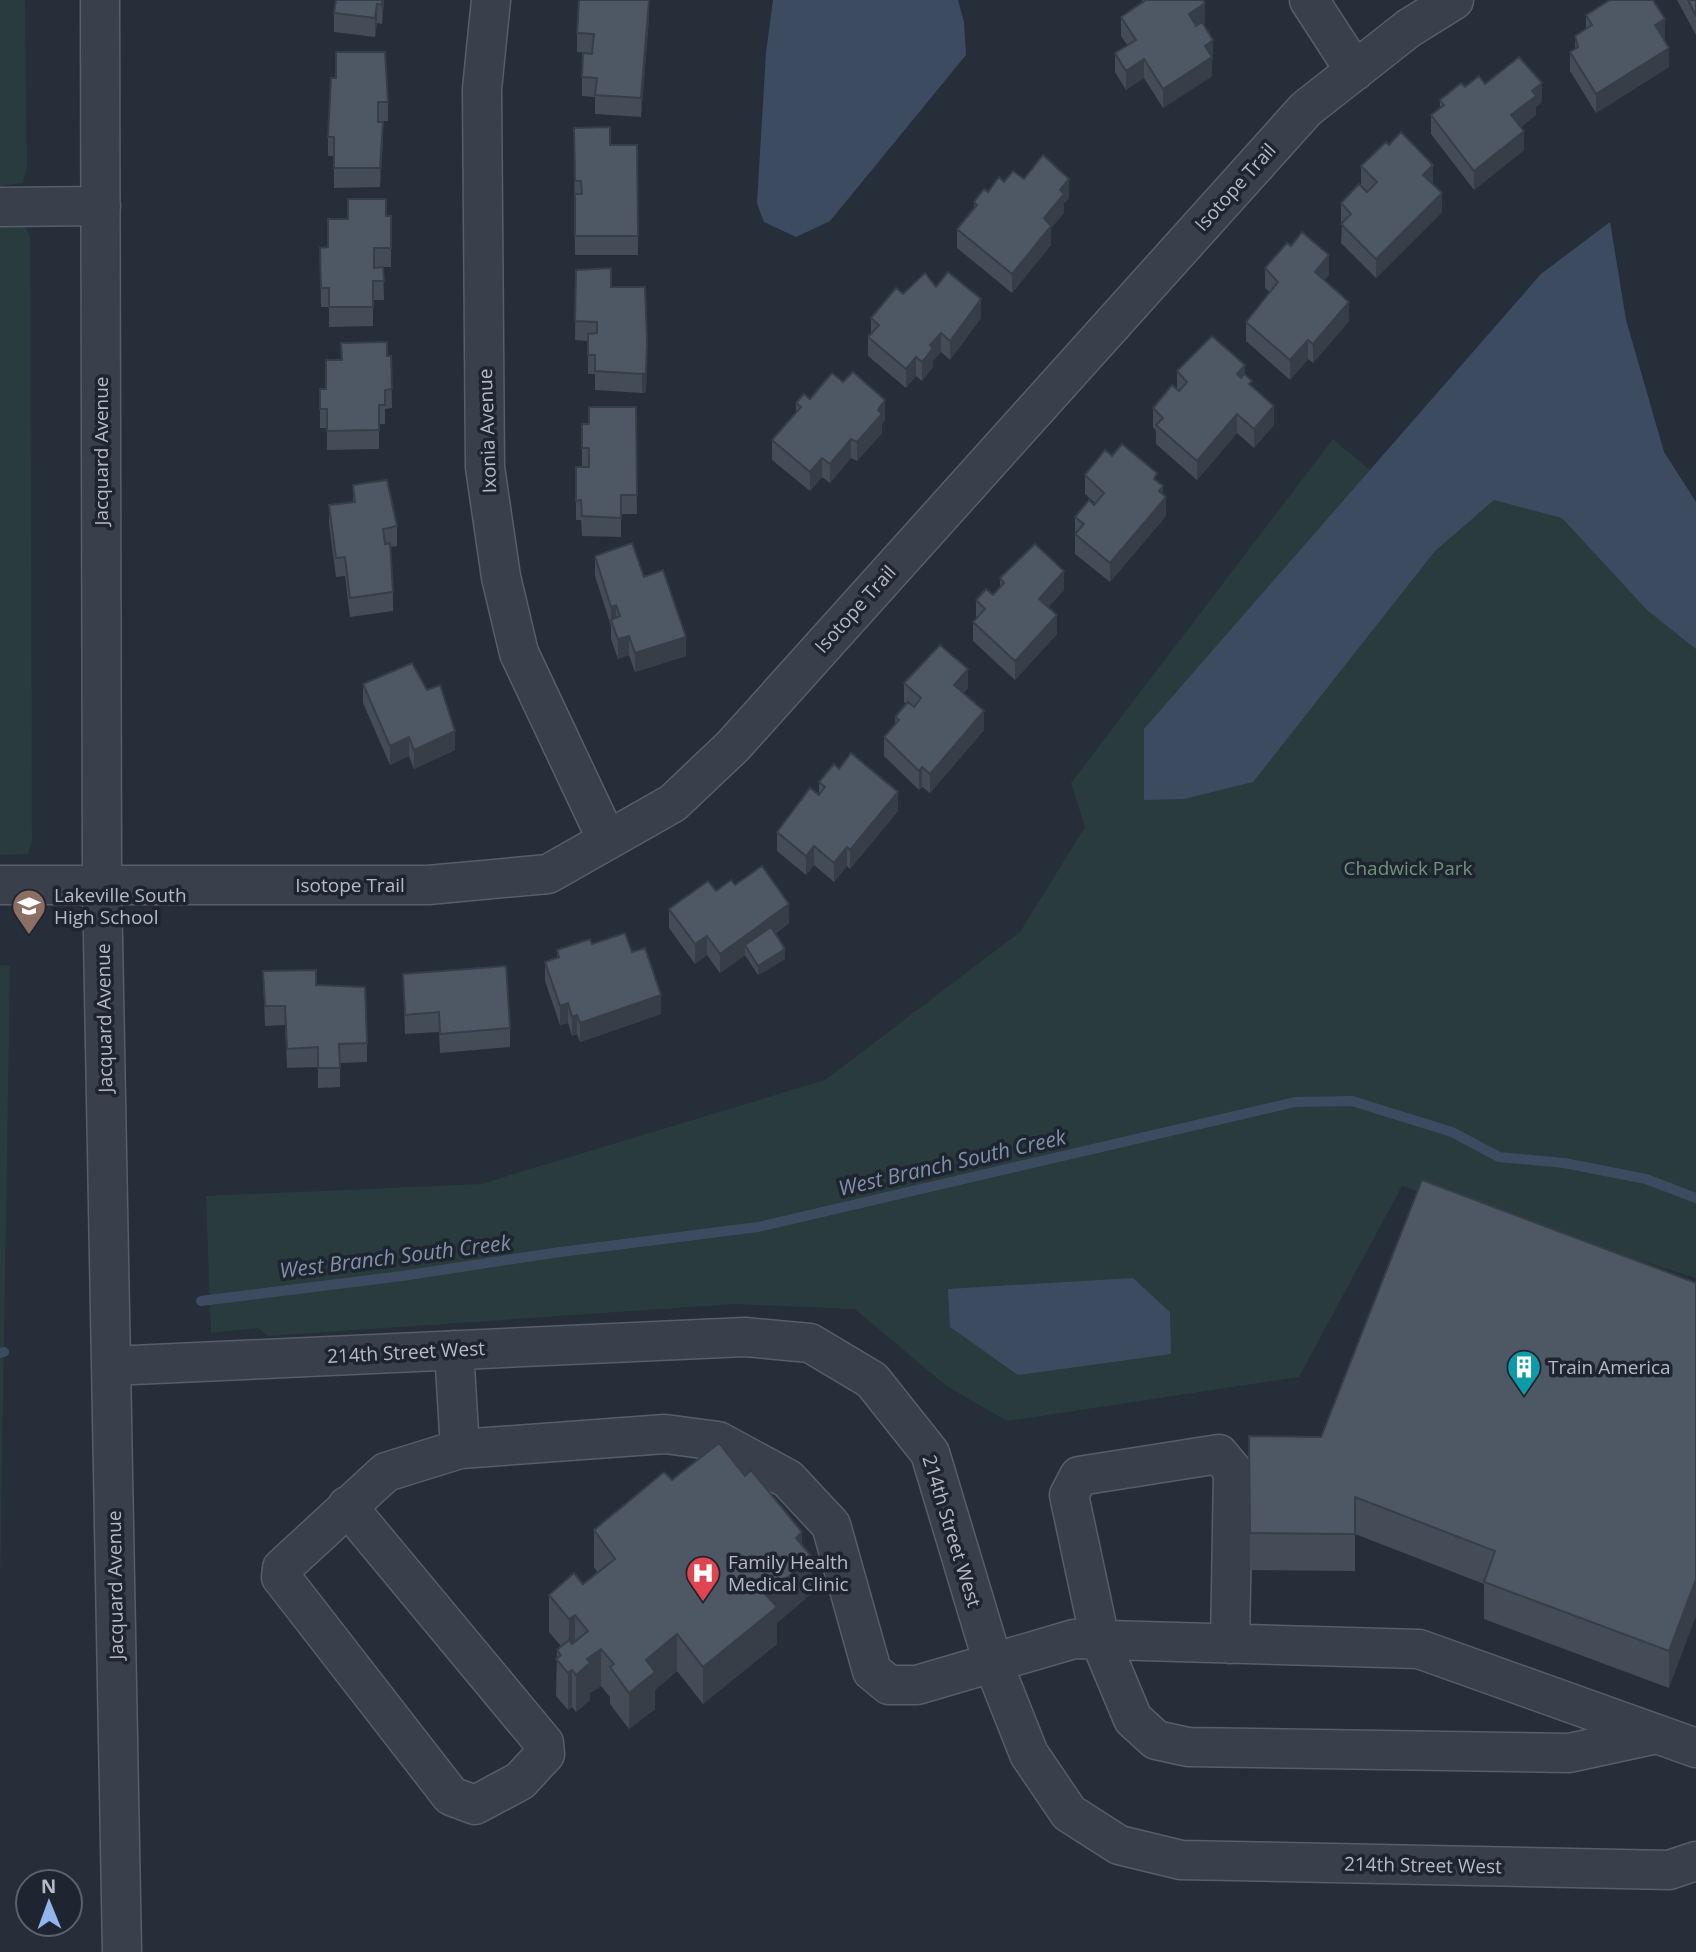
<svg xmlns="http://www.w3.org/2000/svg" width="1696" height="1952" font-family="'Open Sans',sans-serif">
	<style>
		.green { fill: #293b3c }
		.water { fill: #3d4b61 }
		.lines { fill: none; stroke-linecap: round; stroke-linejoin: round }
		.stream { stroke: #3d4b61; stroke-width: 10 }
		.minor-casing { stroke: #585e69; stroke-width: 41 }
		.minor { stroke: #39404b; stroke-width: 38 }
		.wall { fill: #434c57 }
		.shaded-wall { fill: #373e47 }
		.building { fill: #4e5865; stroke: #373e47; stroke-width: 2 }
		.labels { text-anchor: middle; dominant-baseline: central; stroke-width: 7; stroke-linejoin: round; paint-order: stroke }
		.street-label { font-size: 19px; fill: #b5bbc6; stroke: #1f2530 }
		.park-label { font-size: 19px; fill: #6f9478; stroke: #1f2530 }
		.poi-label { font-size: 19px; fill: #b5bbc6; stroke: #1f2530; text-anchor: start }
		.water-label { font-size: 21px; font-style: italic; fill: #8091aa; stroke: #1f2530 }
	</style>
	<rect width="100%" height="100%" fill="#262e3a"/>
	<path class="green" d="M0 0H25L27 167 23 183 0 186Z
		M1610 222 1626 320 1664 452 1696 502V1278L1402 1186 1299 1377 1007 1421 945 1385 855 1309 734 1304 268 1336 258 1328 211 1333 206 1196 481 1184 825 1080 1020 932 1085 827 1071 783 1333 439 1370 470 1541 274Z
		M23 224 30 235 32 840 28 854 0 855V225Z
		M0 965 10 966 0 1588Z"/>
	<path class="water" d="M773 0H958L964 22 966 55 830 221 796 237 764 222 757 203 766 53Z
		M1610 222 1626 320 1664 452 1696 502V649L1647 610 1562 518 1494 500 1435 551 1253 782 1184 799 1144 800V729L1541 274Z
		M1133 1278 1170 1312 1171 1354 1018 1375 950 1327 948 1289Z"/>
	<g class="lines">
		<path class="stream" d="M201 1301 402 1276 553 1253 758 1227 1295 1102 1352 1101 1452 1132 1499 1157 1564 1163 1646 1179 1696 1198
			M0 1353 4 1352"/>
		<g class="minor-casing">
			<path id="minor" d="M100 0 102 885 122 1952
				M491 0 482 89 485 467 501 577 519 653 607 840
				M1309 0 1355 71
				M0 207 101 206
				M0 885H428L548 874 673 803 733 746 1306 109 1409 28 1454 0
				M111 1366 745 1337 810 1343 872 1380 930 1453 993 1663 1029 1754 1069 1813 1119 1845 1181 1860 1669 1870 1696 1861
				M460 1449 665 1434 718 1441 788 1479 831 1525 872 1671 889 1685H917L1074 1639 1419 1649 1696 1748
				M347 1506 544 1743 545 1754 520 1781 475 1805 451 1796 281 1577 282 1568 386 1472 460 1449 454 1350
				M1230 1644 1233 1471 1219 1454 1079 1476 1069 1495 1100 1640 1133 1719 1156 1740 1188 1747 1569 1753 1657 1734"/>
		</g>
		<use href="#minor" class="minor"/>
	</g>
	<path class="wall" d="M336 0H384L382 24 377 23 375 37 334 32V13Z
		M1142 0H1203L1205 23 1203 24 1213 59 1212 60V76L1163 108 1144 78 1126 90 1115 72V53L1127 45 1121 36V17L1143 2Z
		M1677 0H1696V35Z
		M1586 15 1665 38 1663 39 1669 67 1596 113 1570 71V52L1575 49V36L1586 29Z
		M649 17 641 117 595 114V97L582 96V77L592 53 577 52V33Z
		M336 78 388 102V121H378L383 141 380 187 334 188V156H328V137Z
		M1485 84 1542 102 1536 107V115L1521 127 1524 150 1474 190 1431 134V115L1440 108V100L1465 87Z
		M574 128 610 145H637L638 255H575Z
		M1361 166 1433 184 1442 212 1376 278 1341 243 1342 223 1341 222V203L1361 185Z
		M1024 179 1069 198 1064 203V213L1051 228V245L1012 293 957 248V229L974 209V202L1004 182Z
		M348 199 386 216H391V267H374H383L384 300H373V326L329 327V307H321L320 248 328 247 348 219Z
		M1265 268 1329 275 1324 280 1349 321 1313 363 1308 359 1290 380 1246 341V322L1270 292 1265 288Z
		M576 270 611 287 647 358 646 392 642 393 595 390V374H588V341L575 340Z
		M936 287 981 318 950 360 941 352 933 361V367L922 381 916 376 906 388 868 356V337L871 334V318L903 294Z
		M341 343 387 356H391L392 408 385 409V424H379V449L327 450V428H320V408L326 389 341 360Z
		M1177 371 1245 375 1274 425 1254 448 1237 433 1197 480 1156 444V431L1153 427V408L1177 390Z
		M796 403 885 420 882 424V433L857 461 851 458 830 483 822 477 810 491 772 460V440L796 412Z
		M636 407 637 514H621V537L582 536 581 520H576V467H582V424H589Z
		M1112 456 1157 481 1163 494 1166 516 1110 582 1075 554V517L1095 503 1085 494V475Z
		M353 485 397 526V546L390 547 393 592V611L350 617 345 576 336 577 329 524V505L353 502Z
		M595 556 644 577 686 656 635 672 629 655 618 659 611 639V626L595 576Z
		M1000 578 1064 590 1048 607 1057 634 1015 680 973 641V622L976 618V600L993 595 1000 587Z
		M904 683 968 688 963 693 984 730 930 793 922 787 919 790 884 756V737L895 724V717L906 704 904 702Z
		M363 684 455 750 414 769 409 756 390 765 363 703Z
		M839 769 898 811 850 869 847 866 834 882 814 865 806 875 777 851V832L819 795V782Z
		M735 885 789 923 775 934 785 959 758 975 745 955 720 973 707 955 695 964 669 928V909Z
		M592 944 632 952 661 1014 580 1042 577 1034 572 1036 568 1023 560 1025 545 981V962L557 958V950Z
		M263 971 316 985 367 1043V1062L340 1063V1087L318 1088V1067L287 1068 285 1025 265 1026Z
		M403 974 510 1028V1047L440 1053 439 1032 405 1034Z
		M1696 1283 1669 1688 1484 1619V1584L1355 1534V1571L1250 1570 1249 1436 1321 1437Z
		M745 1476 802 1545 812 1593 777 1623V1644L703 1704 677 1671 655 1690V1709L629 1729 610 1704V1697L601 1686 590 1693V1700L576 1712 572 1707 568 1710 556 1696 557 1650 561 1646 549 1632V1595L583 1584 598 1573 594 1567V1530L672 1480Z"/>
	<path class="shaded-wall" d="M382 0H384L382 24Z
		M649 0V17L641 117V98Z
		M1205 3V23L1189 33V14Z
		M377 4V23L375 37V18Z
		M1665 19V38L1655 44V25Z
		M1213 40V59L1212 60V76L1163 108V89L1205 46Z
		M1669 48V67L1596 113V94Z
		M1144 59V78L1126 90V71Z
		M1542 83V102L1536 107V115L1511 134V115L1532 91Z
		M383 122V141L380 187V168Z
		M1524 131V150L1474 190V171Z
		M1433 165V184L1423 194V175Z
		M1069 179V198L1064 203V213L1051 228V245L1012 293V274L1060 190Z
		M1442 193V212L1376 278V259Z
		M1329 255V275L1315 291V272Z
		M981 299V318L950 360V341Z
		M1349 302V321L1313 363V344Z
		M941 333V352L933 361V367L922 381V362L930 345Z
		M647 339 646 392 642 393V374Z
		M1308 340V359L1290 380V360Z
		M916 357V376L906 388V369Z
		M1245 365V384L1237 374Z
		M885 400V420L882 424V433L857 461V442L878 410Z
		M1274 406V425L1254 448V429Z
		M1237 414V433L1197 480V461Z
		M851 439V458L830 483V464Z
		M822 458V477L810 491V472Z
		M1163 486V500L1166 497V516L1110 582V563Z
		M1064 571V590L1039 618V599Z
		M616 605V624L611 620V626V607Z
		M1057 615V634L1015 680V661Z
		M629 636V655L618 659V639Z
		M686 637V656L635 672V653Z
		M968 669V688L954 704V685Z
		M984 711V730L930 793V774Z
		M455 731V750L414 769V750Z
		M409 737V756L390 765V746Z
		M922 767V787L919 790V771Z
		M898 792V811L850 869V850Z
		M814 846V865L806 875V856Z
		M847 847V866L834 882V863Z
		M789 904V923L749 952 745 945V955L720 973V954Z
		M707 936V955L695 964V944Z
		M785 949V959L758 975V966Z
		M661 995V1014L580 1042V1023Z
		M568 1003V1023L560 1025V1006Z
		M577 1015V1034L572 1036V1017Z
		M802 1532V1565L812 1557V1593L777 1623V1644L703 1704V1667L766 1595 796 1538Z
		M1696 1579V1616L1669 1688V1651Z
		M575 1615V1652L569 1656V1619Z
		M677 1634V1671L655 1690V1709L629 1729V1693L646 1660Z
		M601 1649V1686L590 1693V1700L576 1712V1675L587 1659Z
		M572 1670V1707L568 1710V1673Z"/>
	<path class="building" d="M336 0H382V5L377 4 375 18 334 13Z
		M579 0H649L641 98 595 95 597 78 582 77 583 53 592 54 594 34 577 33Z
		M1146 0H1203L1205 3 1189 14 1196 26 1202 22 1213 40 1205 46 1212 57 1163 89 1144 59 1126 71 1115 53 1136 40 1121 17Z
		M1610 0H1653L1665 19 1655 25 1669 48 1596 94 1570 52 1578 47 1575 36 1592 25 1586 15Z
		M1688 0H1696V16Z
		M336 52H385L388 102H378V122H383L380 168H334V137H328L331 78H336Z
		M1519 57 1542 83 1532 91 1536 96 1511 115 1524 131 1474 171 1431 115 1444 105 1440 100 1461 83 1465 87 1479 76 1485 84Z
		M610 127V145H637L638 236H575V194H582L581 181H575L574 128Z
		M1401 132 1433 165 1423 175 1442 193 1376 259 1341 224 1351 214 1341 203 1359 184 1367 192 1377 182 1361 166 1386 142 1389 145Z
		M1043 155 1069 179 1060 190 1064 194 1044 218 1051 226 1012 274 957 229 977 205 974 202 984 189 988 192 999 177 1004 182 1013 171 1024 179Z
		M348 199H386V216H391V248H374V268L383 267 384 281H373V307H329V288H321L320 248 328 247V219H348Z
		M1302 232 1329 255 1315 272 1349 302 1313 344 1308 340 1290 360 1246 322 1278 282 1265 268 1287 243 1291 246Z
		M611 268V287H645L647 339 646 373 642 374 595 371V355H588V334L597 333V322L575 321 576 270Z
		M948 272 981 299 950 341 941 333 930 345 933 348 922 362 916 357 906 369 868 337 879 325 871 318 896 288 903 294 925 273 936 287Z
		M1212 336 1245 365 1237 374 1241 378 1244 374 1252 381 1249 384 1274 406 1254 429 1237 414 1197 461 1156 425 1163 418 1153 408 1172 385 1179 391 1187 382 1177 371Z
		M387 342V356H391L392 389 385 390V405H379V430L327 431V409H320V389H326V360H342L341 343Z
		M853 372 885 400 878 410 882 414 857 442 851 439 830 464 822 458 810 472 772 440 801 407 796 403 804 394 810 399 832 373 843 382Z
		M589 407H636L637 495H621V518L582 516 581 500 576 501V467H589V448H582V424H589Z
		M1122 444 1157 473 1154 479 1163 486 1159 491 1166 497 1110 563 1075 534 1084 524 1075 517 1089 500 1094 505 1104 493 1085 475 1105 450 1112 456Z
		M387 480 397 526 383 529 385 544 390 543 393 592 350 598 345 557 336 558 329 505 355 502 353 485Z
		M632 543 644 577 663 570 686 637 635 653 629 636 618 639 611 620 620 616 616 605 611 607 595 556Z
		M1035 544 1064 571 1039 599 1057 615 1015 661 973 622 985 609 976 600 986 589 993 595 1004 583 1000 578Z
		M940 645 968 669 954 685 984 711 930 774 922 767 919 771 884 737 899 720 895 717 908 702 914 707 921 698 904 683Z
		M412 663 427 690 440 685 455 731 414 750 409 737 390 746 363 684Z
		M851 753 898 792 850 850 847 847 834 863 814 846 806 856 777 832 810 788 819 795 825 787 819 782 834 764 839 769Z
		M762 866 789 904 720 954 707 936 695 944 669 909 708 881 716 891 731 880 735 885Z
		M771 927 785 949 758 966 745 945Z
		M625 933 632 952 645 948 661 995 580 1023 577 1015 572 1017 568 1003 560 1006 545 962 559 957 557 950 590 939 592 944Z
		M506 966 510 1028 440 1034 439 1012 405 1015 403 974Z
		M316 970V985L365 987 367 1043 339 1044 340 1068H318V1047L287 1049 285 1006H265L263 971Z
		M1422 1180 1696 1283V1579L1669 1651 1484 1582 1495 1551 1355 1497V1534L1250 1533 1249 1436 1321 1437Z
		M719 1443 745 1476 751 1470 802 1532 796 1538 812 1557 766 1595 777 1607 703 1667 677 1634 646 1660 655 1672 629 1693 610 1667 614 1664 601 1649 587 1659 590 1663 576 1675 572 1670 568 1673 556 1659 561 1655 557 1650 569 1640 572 1644 588 1631 575 1615 569 1619 549 1595 574 1573 583 1584 615 1559 594 1530 664 1472 672 1480Z"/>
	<defs>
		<g id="school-pin" transform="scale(1.75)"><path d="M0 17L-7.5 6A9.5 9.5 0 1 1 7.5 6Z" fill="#8d6e63" stroke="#1f2530"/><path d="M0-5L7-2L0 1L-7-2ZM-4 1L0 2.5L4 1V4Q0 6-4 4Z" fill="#fff"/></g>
		<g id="building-pin" transform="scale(1.75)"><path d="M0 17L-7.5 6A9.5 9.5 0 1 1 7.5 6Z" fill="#0f9aa8" stroke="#1f2530"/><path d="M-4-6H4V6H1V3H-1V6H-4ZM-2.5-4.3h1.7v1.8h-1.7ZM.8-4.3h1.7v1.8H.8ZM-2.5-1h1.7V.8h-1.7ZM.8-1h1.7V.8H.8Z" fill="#fff"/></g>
		<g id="hospital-pin" transform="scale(1.75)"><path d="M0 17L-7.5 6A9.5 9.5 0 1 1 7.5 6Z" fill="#e0444e" stroke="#1f2530"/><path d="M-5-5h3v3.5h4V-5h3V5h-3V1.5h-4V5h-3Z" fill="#fff"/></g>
	</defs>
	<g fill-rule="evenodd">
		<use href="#school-pin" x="29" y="906"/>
		<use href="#building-pin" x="1524" y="1367"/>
		<use href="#hospital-pin" x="703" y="1573"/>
	</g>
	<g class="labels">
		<g class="street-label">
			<text transform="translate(1235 187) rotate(-48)">Isotope Trail</text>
			<text transform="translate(487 431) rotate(-92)">Ixonia Avenue</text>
			<text transform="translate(101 451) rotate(-90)">Jacquard Avenue</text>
			<text transform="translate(855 609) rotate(-48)">Isotope Trail</text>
			<text x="350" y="885">Isotope Trail</text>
			<text transform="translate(104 1018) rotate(-91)">Jacquard Avenue</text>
			<text transform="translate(406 1352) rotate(-3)">214th Street West</text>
			<text transform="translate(952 1531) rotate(73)">214th Street West</text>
			<text transform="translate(115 1585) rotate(-91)">Jacquard Avenue</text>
			<text transform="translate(1423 1865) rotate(1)">214th Street West</text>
		</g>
		<g class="park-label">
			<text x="1408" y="868">Chadwick Park</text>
		</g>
		<g class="poi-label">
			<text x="54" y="895">Lakeville South<tspan x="54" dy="22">High School</tspan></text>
			<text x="1548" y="1367">Train America</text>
			<text x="728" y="1562">Family Health<tspan x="728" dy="22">Medical Clinic</tspan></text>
		</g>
		<g class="water-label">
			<text transform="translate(952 1162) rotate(-13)">West Branch South Creek</text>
			<text transform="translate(395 1256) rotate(-7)">West Branch South Creek</text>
		</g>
	</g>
	<g transform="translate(49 1903) rotate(359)"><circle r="33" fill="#1f2530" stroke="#5b616c" stroke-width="2"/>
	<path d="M0-5L12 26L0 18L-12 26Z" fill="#94b4ec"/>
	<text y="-10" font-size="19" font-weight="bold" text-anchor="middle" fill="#b5bbc6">N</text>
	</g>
</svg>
